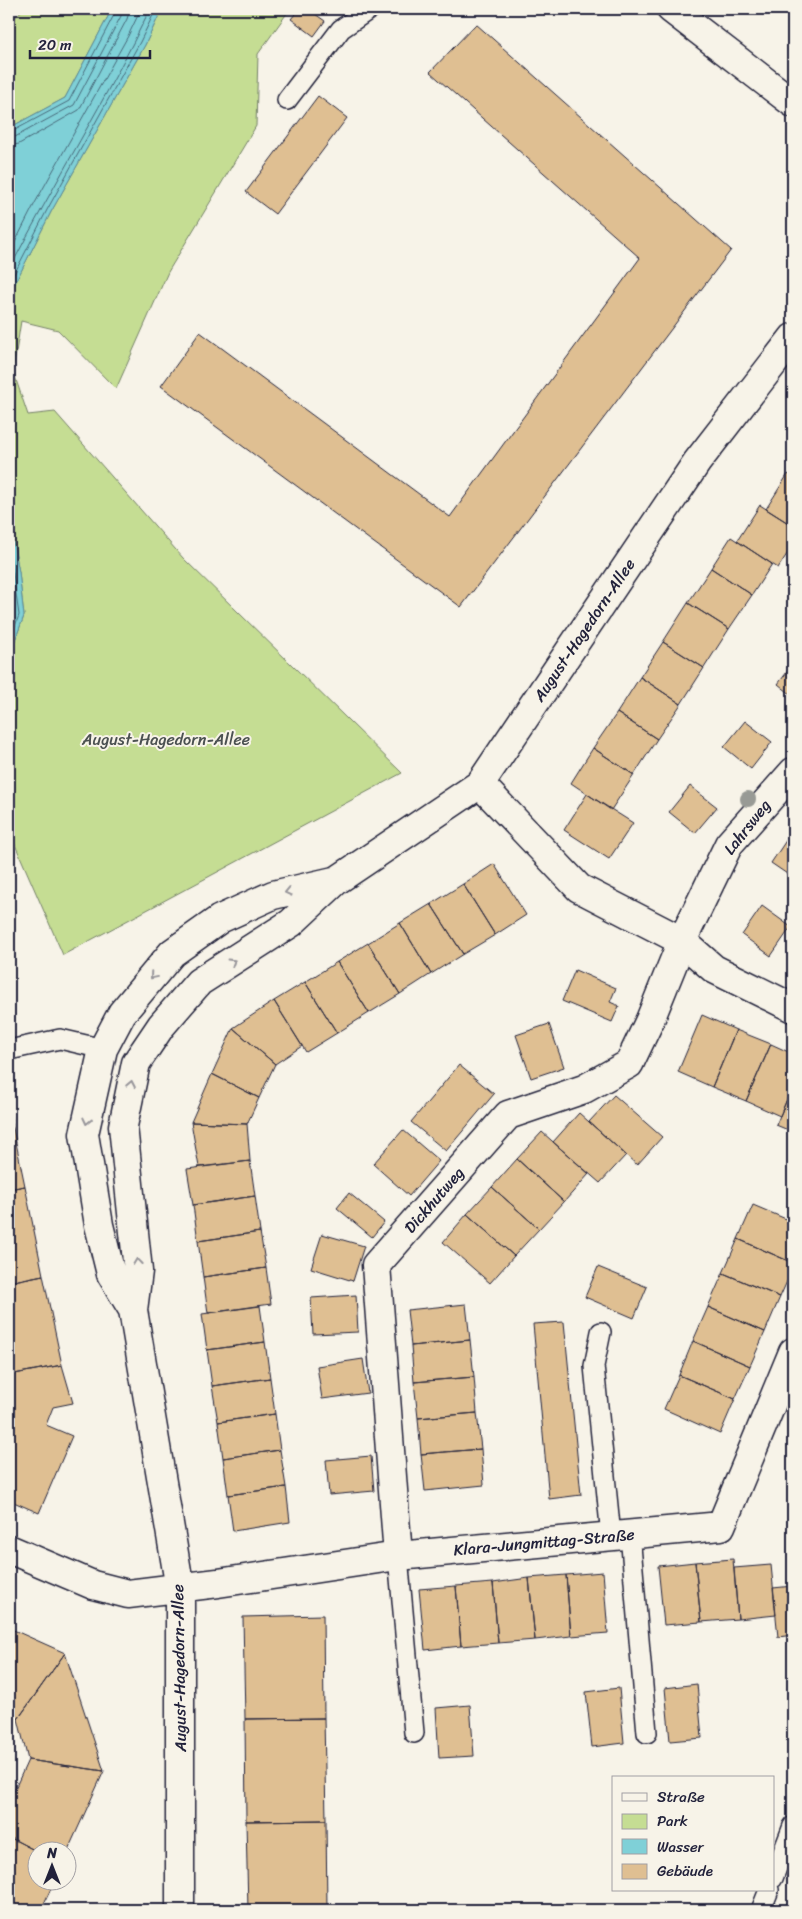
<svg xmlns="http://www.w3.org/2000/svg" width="802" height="1919" font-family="Sriracha,sans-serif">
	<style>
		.green { fill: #c5dd93; stroke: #748067 }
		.water { fill: #7fd0d7; stroke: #5a8a99 }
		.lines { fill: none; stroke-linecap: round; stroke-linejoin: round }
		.shore { stroke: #476879; stroke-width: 1 }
		.building { fill: #dfbf92; stroke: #22223b }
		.service-casing { stroke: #22223b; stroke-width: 22 }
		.minor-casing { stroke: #22223b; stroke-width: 31 }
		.tertiary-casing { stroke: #22223b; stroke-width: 31 }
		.service { stroke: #f7f3e8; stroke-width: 19 }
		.minor { stroke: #f7f3e8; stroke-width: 28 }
		.tertiary { stroke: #f7f3e8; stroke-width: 28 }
		.tree { fill: #989a95 }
		.oneway { stroke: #97959a }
		.labels { text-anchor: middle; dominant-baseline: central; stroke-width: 4; stroke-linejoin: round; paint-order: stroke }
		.street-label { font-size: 16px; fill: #22223b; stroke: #f7f3e8 }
		.park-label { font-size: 16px; fill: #4b5151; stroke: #f7f3e8 }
	</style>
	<rect width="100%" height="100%" fill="#f7f3e8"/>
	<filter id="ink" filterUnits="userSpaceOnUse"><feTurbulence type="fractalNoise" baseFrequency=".02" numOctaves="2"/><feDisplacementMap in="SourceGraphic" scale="10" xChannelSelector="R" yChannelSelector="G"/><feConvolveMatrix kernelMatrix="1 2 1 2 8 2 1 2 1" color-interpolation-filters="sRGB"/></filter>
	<g filter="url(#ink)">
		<path class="green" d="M23 9H112L65 98 9 128V24Z
			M162 9H290L258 54 256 126 168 272 116 389 58 330 21 321 13 371 28 415 55 412 183 558 402 773 63 955 13 840 9 836V656L24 616 19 572 9 518V295L51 212 145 45Z"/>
		<path class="water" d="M112 9H162L145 45 51 212 9 295V128L65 98Z
			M9 519 19 572 24 616 9 656Z"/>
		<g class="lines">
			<path class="shore" d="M9 132 13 131 69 101 115 13 116 9
				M9 138 15 137 74 105 121 16 122 9
				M9 146 19 144 79 110 127 19 130 9
				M9 254 35 203 128 36 141 9
				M9 270C54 183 107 98 150 9
				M9 284 47 210 140 42 156 9
				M9 546 19 615 9 643"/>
		</g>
		<path class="building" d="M299 9H308L325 21 314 36 291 19Z
			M476 24 731 250 461 607 161 386 200 332 450 517 640 258 430 72Z
			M318 96 347 118 275 214 246 192Z
			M788 474 793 477V526L766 509Z
			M760 505 793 526V545L778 568 737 541Z
			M731 537 772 564 752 595 711 568Z
			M711 568 752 595 729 629 688 603Z
			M688 603 729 629 704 668 663 642Z
			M663 642 704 668 681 704 640 677Z
			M793 664V696L778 684Z
			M640 677 681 704 657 739 617 713Z
			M617 713 657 739 634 775 593 748Z
			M745 721 772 742 751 769 724 747Z
			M593 748 634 775 611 810 571 783Z
			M690 786 717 807 695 833 669 812Z
			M587 794 633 823 609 859 564 830Z
			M793 830V878L771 863Z
			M494 864 526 915 495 935 463 884Z
			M463 884 495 935 463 954 431 904Z
			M431 904 463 954 431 974 400 923Z
			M762 906 791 927 771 956 742 935Z
			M400 923 431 974 400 994 368 943Z
			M368 943 400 994 369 1013 337 962Z
			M337 962 369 1013 337 1033 305 982Z
			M575 970 616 988 610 1002 619 1006 612 1022 562 1001Z
			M305 982 337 1033 306 1052 274 1001Z
			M274 1001 302 1046 275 1064 233 1028Z
			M702 1015 736 1030 712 1087 678 1072Z
			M549 1024 564 1067 531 1078 516 1035Z
			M233 1028 275 1064 259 1098 212 1074Z
			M736 1030 771 1044 746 1101 712 1087Z
			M771 1044 793 1054V1085L780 1116 746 1101Z
			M459 1065 494 1094 446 1151 411 1122Z
			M212 1074 259 1098 247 1124 191 1122Z
			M793 1085V1132L776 1125Z
			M614 1095 662 1137 637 1165 589 1122Z
			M9 1109 25 1186 9 1189Z
			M579 1113 626 1155 600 1183 553 1142Z
			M191 1122 247 1124 250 1161 199 1167Z
			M403 1130 439 1161 409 1196 373 1164Z
			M542 1132 589 1174 564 1202 517 1159Z
			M517 1159 564 1202 539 1229 492 1187Z
			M250 1161 255 1196 193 1205 187 1169Z
			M25 1186 43 1275 9 1282V1189Z
			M492 1187 539 1229 514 1256 467 1214Z
			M349 1193 384 1222 372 1237 337 1208Z
			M255 1196 260 1232 198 1241 193 1205Z
			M753 1205 793 1222V1263L738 1239Z
			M467 1214 514 1256 490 1283 443 1242Z
			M260 1232 266 1268 203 1277 198 1241Z
			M322 1234 364 1246 353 1281 311 1268Z
			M738 1239 793 1263V1268L780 1297 723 1273Z
			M598 1267 647 1287 634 1318 585 1297Z
			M266 1268 271 1304 208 1313 203 1277Z
			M723 1273 780 1297 765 1332 708 1307Z
			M43 1275 62 1365 9 1375V1282Z
			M356 1295 358 1332 313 1334 311 1298Z
			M466 1304 470 1340 411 1346 407 1310Z
			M260 1306 265 1342 207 1350 202 1314Z
			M708 1307 765 1332 750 1366 693 1341Z
			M564 1322 581 1495 549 1499 533 1324Z
			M470 1340 474 1377 414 1382 411 1346Z
			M693 1341 750 1366 735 1399 679 1375Z
			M265 1342 270 1378 212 1386 207 1350Z
			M363 1359 368 1393 322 1399 317 1366Z
			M62 1365 73 1403 53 1407 46 1425 72 1436 39 1513 9 1500V1375Z
			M679 1375 735 1399 720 1434 664 1409Z
			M474 1377 477 1413 418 1418 414 1382Z
			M270 1378 275 1414 218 1422 212 1386Z
			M477 1413 481 1449 421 1454 418 1418Z
			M275 1414 280 1450 223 1458 218 1422Z
			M481 1449 484 1485 425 1491 421 1454Z
			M280 1450 286 1487 228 1495 223 1458Z
			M371 1456 374 1491 329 1495 326 1460Z
			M286 1487 290 1522 233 1531 228 1495Z
			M733 1559 738 1619 701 1622 695 1562Z
			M695 1562 701 1622 664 1625 658 1566Z
			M771 1565 776 1615 738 1619 734 1568Z
			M603 1572 608 1633 571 1636 566 1575Z
			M566 1575 571 1636 535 1640 529 1578Z
			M529 1578 535 1640 498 1643 493 1583Z
			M493 1583 498 1643 461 1646 456 1586Z
			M456 1586 461 1646 425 1650 419 1589Z
			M793 1586V1635L778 1637 773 1588Z
			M323 1615 324 1718 245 1719 243 1617Z
			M9 1628 65 1653 18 1719 9 1714Z
			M65 1653 104 1771 28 1760 18 1719Z
			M697 1684 702 1738 670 1741 665 1688Z
			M619 1688 624 1743 592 1747 586 1692Z
			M470 1705 474 1756 439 1758 436 1708Z
			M324 1718 326 1820 246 1821 245 1719Z
			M28 1760 104 1771 67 1852H38L9 1837V1802Z
			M326 1820 327 1910H248L246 1821Z
			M9 1837 38 1852V1882H54L41 1910H9Z"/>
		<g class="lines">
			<g class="service-casing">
				<path id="service" d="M287 100 341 29 370 9
					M9 1050 60 1039 103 1049
					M601 1332 594 1366 611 1536
					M630 1534 647 1733
					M398 1556 414 1733
					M773 1878 793 1826
					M761 1910 769 1890"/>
			</g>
			<g class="minor-casing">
				<path id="minor" d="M480 784 579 888 682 941 714 969 793 1008
					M133 1310 111 1274 99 1225 84 1134 103 1049 122 1013 172 953 220 919 273 895 334 881
					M9 1549 93 1585 128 1594 218 1583 398 1556 721 1526 793 1352
					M398 1556 376 1265 508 1115 584 1089 629 1064 650 1020 682 941 729 844 793 772
					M180 1910V1589L133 1310 138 1271 123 1126 136 1063 161 1026 199 982 291 923 336 881 480 784 697 462 793 338"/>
			</g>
			<g class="tertiary-casing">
				<path id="tertiary" d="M671 9 793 103"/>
			</g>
			<use href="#service" class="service"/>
			<use href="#minor" class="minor"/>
			<use href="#tertiary" class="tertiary"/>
		</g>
		<circle class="tree" cx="748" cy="799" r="8"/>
		<defs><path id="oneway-chevron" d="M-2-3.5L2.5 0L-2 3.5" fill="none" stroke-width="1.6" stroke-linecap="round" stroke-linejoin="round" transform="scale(1.25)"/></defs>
		<g class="oneway">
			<use href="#oneway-chevron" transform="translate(288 892) rotate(167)"/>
			<use href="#oneway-chevron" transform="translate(232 962) rotate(-32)"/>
			<use href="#oneway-chevron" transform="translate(153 976) rotate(130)"/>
			<use href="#oneway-chevron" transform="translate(131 1084) rotate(-79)"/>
			<use href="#oneway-chevron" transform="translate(87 1121) rotate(103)"/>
			<use href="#oneway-chevron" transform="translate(137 1262) rotate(-97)"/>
		</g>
	</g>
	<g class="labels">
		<g class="street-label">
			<text transform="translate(584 630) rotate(-56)">August-Hagedorn-Allee</text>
			<text transform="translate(747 827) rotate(-52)">Lahrsweg</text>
			<text transform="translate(434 1200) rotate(-49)">Dickhutweg</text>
			<text transform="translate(544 1542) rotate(-5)">Klara-Jungmittag-Straße</text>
			<text transform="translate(179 1668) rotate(-91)">August-Hagedorn-Allee</text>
		</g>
		<g class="park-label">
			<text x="166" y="739">August-Hagedorn-Allee</text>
		</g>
	</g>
	<rect width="802" height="1919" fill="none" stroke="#f7f3e8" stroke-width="30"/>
	<rect x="15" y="15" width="772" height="1889" fill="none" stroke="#22223b" stroke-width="2" filter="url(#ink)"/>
	<rect x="612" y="1776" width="162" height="115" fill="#f7f3e8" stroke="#a29fa3"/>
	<rect x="622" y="1793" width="25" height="8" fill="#f7f3e8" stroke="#a29fa3"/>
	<text x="657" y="1802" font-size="15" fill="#22223b">Straße</text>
	<rect x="622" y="1814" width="25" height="15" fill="#c5dd93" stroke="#a29fa3"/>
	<text x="657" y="1826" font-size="15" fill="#22223b">Park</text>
	<rect x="622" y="1839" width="25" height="15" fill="#7fd0d7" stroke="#a29fa3"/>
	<text x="657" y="1852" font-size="15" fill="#22223b">Wasser</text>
	<rect x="622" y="1864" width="25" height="15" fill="#dfbf92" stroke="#a29fa3"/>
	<text x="657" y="1876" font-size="15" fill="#22223b">Gebäude</text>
	<g transform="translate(52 1866)"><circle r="24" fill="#f7f3e8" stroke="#a29fa3"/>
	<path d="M0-4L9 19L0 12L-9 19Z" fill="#22223b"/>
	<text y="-8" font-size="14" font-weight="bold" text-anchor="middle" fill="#22223b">N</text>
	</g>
	<path d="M30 50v8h120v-8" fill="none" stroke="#22223b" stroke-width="2.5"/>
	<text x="38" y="50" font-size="15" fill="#22223b" stroke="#f7f3e8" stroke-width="4" paint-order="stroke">20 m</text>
</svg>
